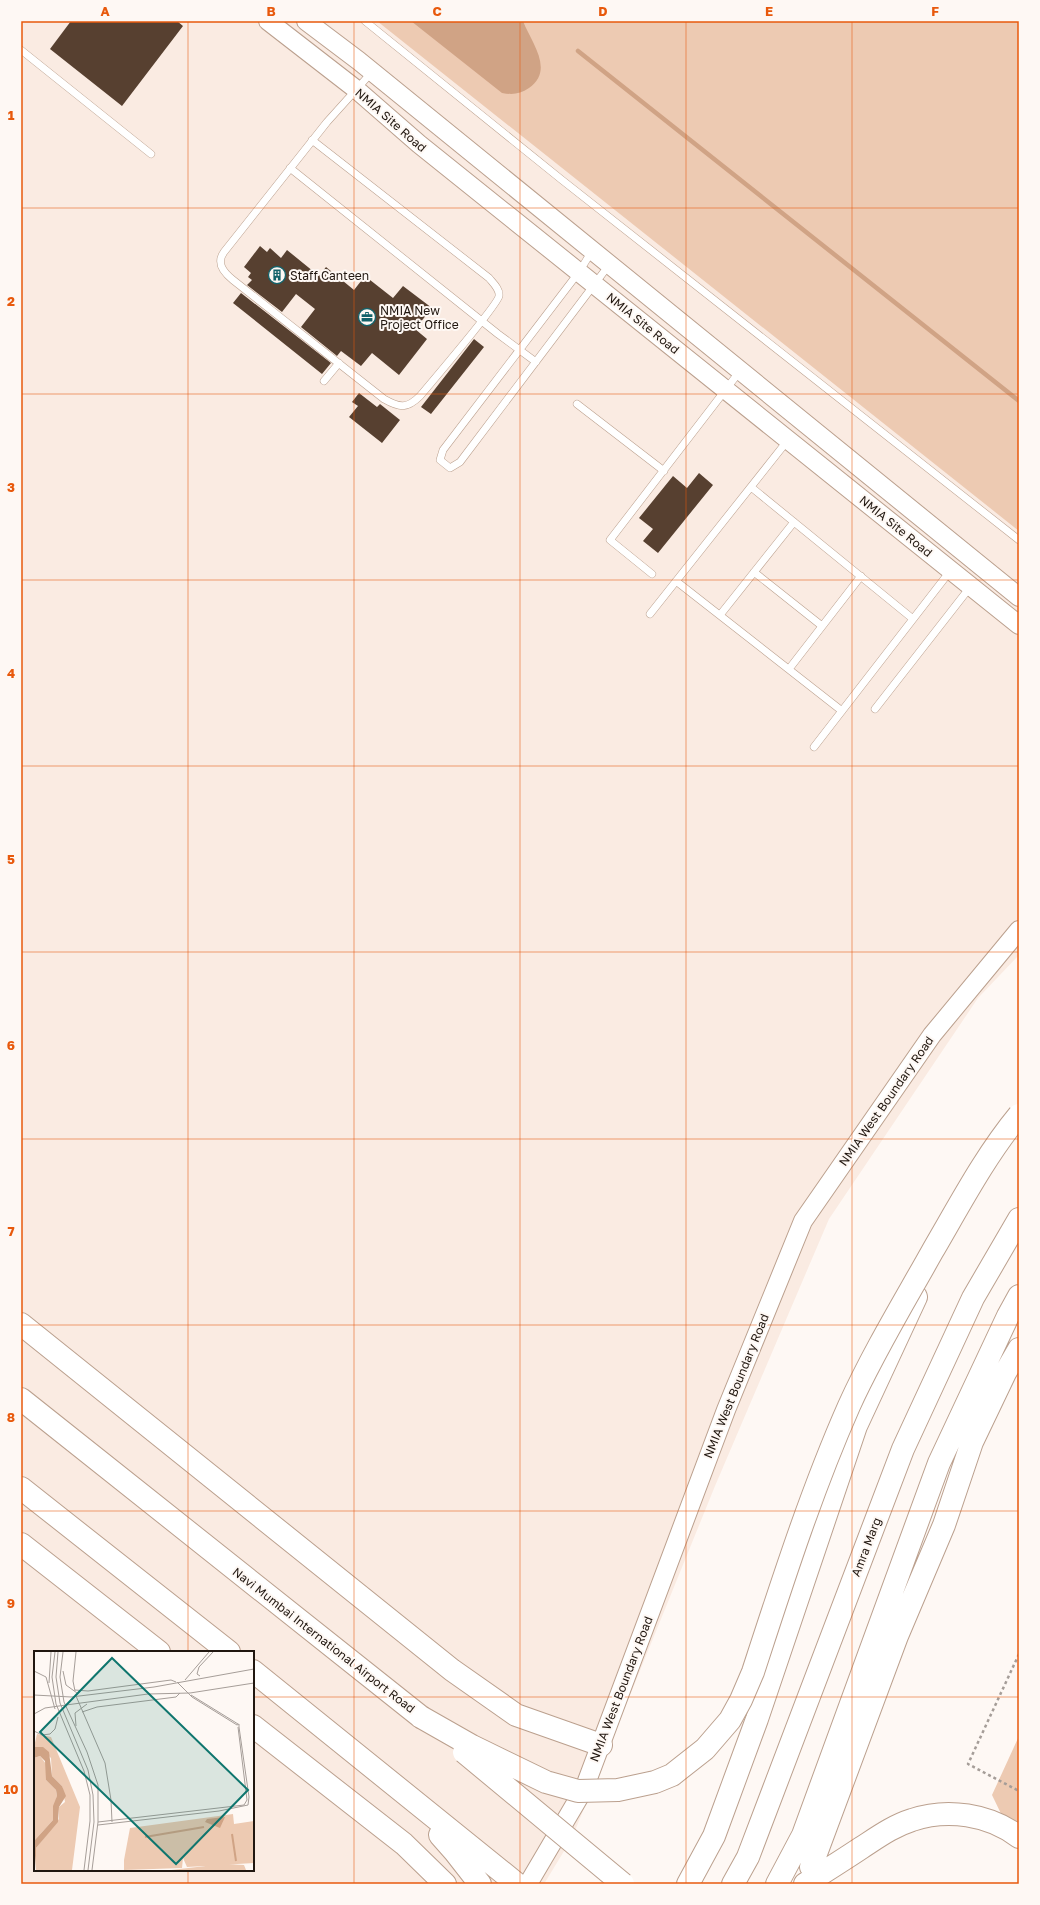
<svg xmlns="http://www.w3.org/2000/svg" width="1040" height="1905" font-family="'Golos Text',sans-serif">
	<style>
		.built { fill: #faebe2; fill-rule: evenodd }
		.green { fill: #edcab2 }
		.water { fill: #d0a385 }
		.lines { fill: none; stroke-linecap: round; stroke-linejoin: round }
		.stream { stroke: #d0a385; stroke-width: 4.5 }
		.building { fill: #574030 }
		.service-casing { stroke: #bba08e; stroke-width: 8 }
		.tertiary-casing { stroke: #bba08e; stroke-width: 20 }
		.trunk-casing { stroke: #bba08e; stroke-width: 24 }
		.path { stroke: #a59d98; stroke-width: 2.5; stroke-dasharray: 3 3; stroke-linecap: butt }
		.service { stroke: #fff; stroke-width: 7 }
		.tertiary { stroke: #fff; stroke-width: 18 }
		.trunk { stroke: #fff; stroke-width: 22 }
		.trunk-bridge-casing { stroke: #bba08e; stroke-width: 24; stroke-linecap: butt }
		.trunk-bridge { stroke: #fff; stroke-width: 22 }
		.grid { fill: none; stroke: #e8590c; stroke-width: 1; stroke-opacity: 0.55 }
		.labels { text-anchor: middle; dominant-baseline: central; stroke-width: 4; stroke-linejoin: round; paint-order: stroke }
		.street-label { font-size: 12px; fill: #211710; stroke: #fef8f4 }
		.poi-label { font-size: 12px; fill: #211710; stroke: #fef8f4; text-anchor: start }
		.inset-river { fill: none; stroke: #d0a385; stroke-width: 2 }
		.inset-road { fill: none; stroke: #a69e99; stroke-width: 1 }
		.view { fill: #0f766e; fill-opacity: 0.15; stroke: #0f766e; stroke-width: 2 }
		.inset-edge { fill: none; stroke: #211710; stroke-width: 2 }
		.neatline { fill: none; stroke: #e8590c; stroke-width: 1.5 }
		.grid-label { font-size: 13px; text-anchor: middle; font-weight: bold; fill: #e8590c }
	</style>
	<rect width="100%" height="100%" fill="#fef8f4"/>
	<path class="built" d="M21 21H1019V955L978 998 829 1219 715 1486 572 1838 544 1884H21ZM35 1652H253V1870H35Z"/>
	<path class="green" d="M377 21H1019V531Z
		M1019 1736V1851L992 1795Z"/>
	<path class="water" d="M411 21H523C531 42 555 70 529 88 520 94 513 95 502 93Z"/>
	<g class="lines">
		<path class="stream" d="M578 51 1019 401"/>
	</g>
	<path class="building" d="M71 21H177L183 26 122 106 50 49Z
		M260 246 267 252 270 248 281 258 287 250 319 276 326 267 354 290 365 276 393 298 403 286 432 308 415 329 427 339 399 375 372 353 361 366 341 351 337 356 301 327 315 309 296 294 282 312 247 285 252 280 248 277 251 273 244 267Z
		M241 293 331 363 322 374 233 303Z
		M474 339 484 347 431 414 421 407Z
		M359 393 377 407 380 404 400 420 382 443 349 417 358 406 352 402Z
		M699 473 713 485 658 553 643 541 653 529 639 518 673 476 687 488Z"/>
	<g class="lines">
		<g class="service-casing">
			<path id="service" d="M365 21 562 180 1019 540
				M21 50 151 154
				M312 140 489 278C493 283 500 289 499 296 498 304 431 383 420 396 407 409 400 408 384 399L233 280C223 272 216 263 224 252L327 122 372 72
				M290 168 498 334 536 362
				M592 251 579 272 443 450 440 460 450 468 460 462 609 265
				M324 381 339 363
				M577 404 664 471
				M751 487 913 619
				M754 572 822 626
				M652 574 610 540 740 371
				M676 581 842 711
				M650 614 788 440
				M720 615 794 522
				M789 669 861 576
				M875 709 971 586
				M814 747 951 570"/>
		</g>
		<g class="tertiary-casing">
			<path id="tertiary" d="M268 21 357 90 419 144 1019 625
				M306 21 359 61 1019 597
				M528 1884 584 1789 726 1410 803 1221 932 1035 1019 930"/>
		</g>
		<g class="trunk-casing">
			<path id="trunk" d="M21 1324 452 1670 516 1715 601 1745
				M21 1399 421 1717
				M21 1488 229 1652
				M21 1544 159 1652
				M253 1671 517 1884
				M253 1726 404 1844 445 1884
				M440 1835 455 1852 480 1884
				M811 1867 897 1636 944 1525 972 1442 1005 1373 1019 1349
				M688 1884 714 1836 757 1719 856 1426 916 1297
				M733 1884 748 1857 903 1449 973 1298 1019 1219
				M777 1884 803 1835 939 1463 1008 1316 1019 1296
				M805 1884C824 1872 843 1860 861 1848 878 1837 893 1826 912 1820 947 1808 989 1814 1019 1837"/>
		</g>
		<path class="path" d="M1019 1654 968 1764 1019 1791"/>
		<use href="#service" class="service"/>
		<use href="#tertiary" class="tertiary"/>
		<use href="#trunk" class="trunk"/>
		<g class="trunk-bridge-casing">
			<path id="trunk-bridge" d="M421 1717 472 1746 546 1782 578 1791 618 1790 655 1782 672 1775 705 1749 730 1720 741 1700 753 1672C782 1583 811 1492 849 1406 873 1353 904 1302 932 1252 959 1206 985 1156 1019 1115
				M464 1752 623 1884"/>
		</g>
		<use href="#trunk-bridge" class="trunk-bridge"/>
	</g>
	<path class="grid" d="M188 21V1652M354 21V1884M520 21V1884M686 21V1884M852 21V1884M21 208H1019M21 394H1019M21 580H1019M21 766H1019M21 952H1019M21 1139H1019M21 1325H1019M21 1511H1019M21 1697H35M253 1697H1019M188 1870V1884"/>
	<defs>
		<g id="building-ring" transform="scale(0.9)"><circle r="9.5" fill="#fef8f4" stroke="#13626a" stroke-width="1.5"/><path d="M-4-6H4V6H1V3H-1V6H-4ZM-2.5-4.3h1.7v1.8h-1.7ZM.8-4.3h1.7v1.8H.8ZM-2.5-1h1.7V.8h-1.7ZM.8-1h1.7V.8H.8Z" fill="#13626a"/></g>
		<g id="office-ring" transform="scale(0.9)"><circle r="9.5" fill="#fef8f4" stroke="#13626a" stroke-width="1.5"/><path d="M-6-3h4V-5.5h4V-3h4V5H-6ZM-1-4.5V-3h2v-1.5ZM-6 0V1H6V0Z" fill="#13626a"/></g>
	</defs>
	<g fill-rule="evenodd">
		<use href="#building-ring" x="277" y="275"/>
		<use href="#office-ring" x="367" y="317"/>
	</g>
	<g class="labels">
		<g class="street-label">
			<text transform="translate(391 120) rotate(41)">NMIA Site Road</text>
			<text transform="translate(643 323) rotate(39)">NMIA Site Road</text>
			<text transform="translate(896 526) rotate(39)">NMIA Site Road</text>
			<text transform="translate(886 1101) rotate(-55)">NMIA West Boundary Road</text>
			<text transform="translate(736 1386) rotate(-68)">NMIA West Boundary Road</text>
			<text transform="translate(866 1547) rotate(-69)">Amra Marg</text>
			<text transform="translate(324 1640) rotate(38)">Navi Mumbai International Airport Road</text>
			<text transform="translate(621 1689) rotate(-69)">NMIA West Boundary Road</text>
		</g>
		<g class="poi-label">
			<text x="290" y="275">Staff Canteen</text>
			<text x="380" y="310">NMIA New<tspan x="380" dy="14">Project Office</tspan></text>
		</g>
	</g>
	<g transform="translate(34 1651)">
		<rect width="220" height="220" fill="#fef8f4"/>
		<path d="M3 83 17 86 46 156 38 219H2V197L25 168V156L31 151 28 135 18 125 17 107 5 96H0ZM6 105 12 113V129L22 139 23 145 19 169 0 190V107ZM199 163 200 173 220 170V212L153 216 149 207 148 217 90 219V209L96 177ZM189 213 210 214 212 219H137Z" fill="#edcab2"/>
		<path d="M0 96H9L15 101 18 125 28 135 32 145 25 156 24 171 2 197V219L0 190 19 169V155L23 145 22 139 12 129 11 110 6 105 0 107ZM191 166 186 177 171 171 173 168Z" fill="#d0a385"/>
		<path class="inset-river" d="M198 183 202 210M111 186 170 176"/>
		<path class="inset-road" d="M21 1 18 26 22 53 50 120 56 144V170L50 219M24 1 22 26 26 52 54 119 59 144 60 171 54 219M29 1 26 26 30 51 53 101 64 134V171L58 219M0 20 12 26 21 58M29 20 32 34 43 42M166 25 163 23 165 16 179 1M151 29 175 1M143 31 158 46 203 74 205 73V76M15 32 17 1M41 39 54 40 137 29 142 31M41 40 39 30 42 1M0 44 37 46 120 36 220 18M157 44 204 73M42 45 71 112 77 149 78 171M48 61 63 56 142 46 146 42M0 63 11 57 32 54 114 43 156 42 220 32M42 75 41 62 53 53M0 80 8 84 16 83 21 78 24 66M64 171 210 154 213 149 204 76M64 174 185 160 214 154 215 146 205 76"/>
		<path class="view" d="M78 7 214 139 142 213 6 81Z"/>
		<rect width="220" height="220" class="inset-edge"/>
	</g>
	<rect width="1040" height="1905" fill="none" stroke="#fef8f4" stroke-width="44"/>
	<rect x="22" y="22" width="996" height="1861" class="neatline"/>
	<g class="grid-label">
		<text x="105" y="16">A</text>
		<text x="271" y="16">B</text>
		<text x="437" y="16">C</text>
		<text x="603" y="16">D</text>
		<text x="769" y="16">E</text>
		<text x="935" y="16">F</text>
		<text x="11" y="120">1</text>
		<text x="11" y="306">2</text>
		<text x="11" y="492">3</text>
		<text x="11" y="678">4</text>
		<text x="11" y="864">5</text>
		<text x="11" y="1050">6</text>
		<text x="11" y="1236">7</text>
		<text x="11" y="1422">8</text>
		<text x="11" y="1608">9</text>
		<text x="11" y="1794">10</text>
	</g>
</svg>
